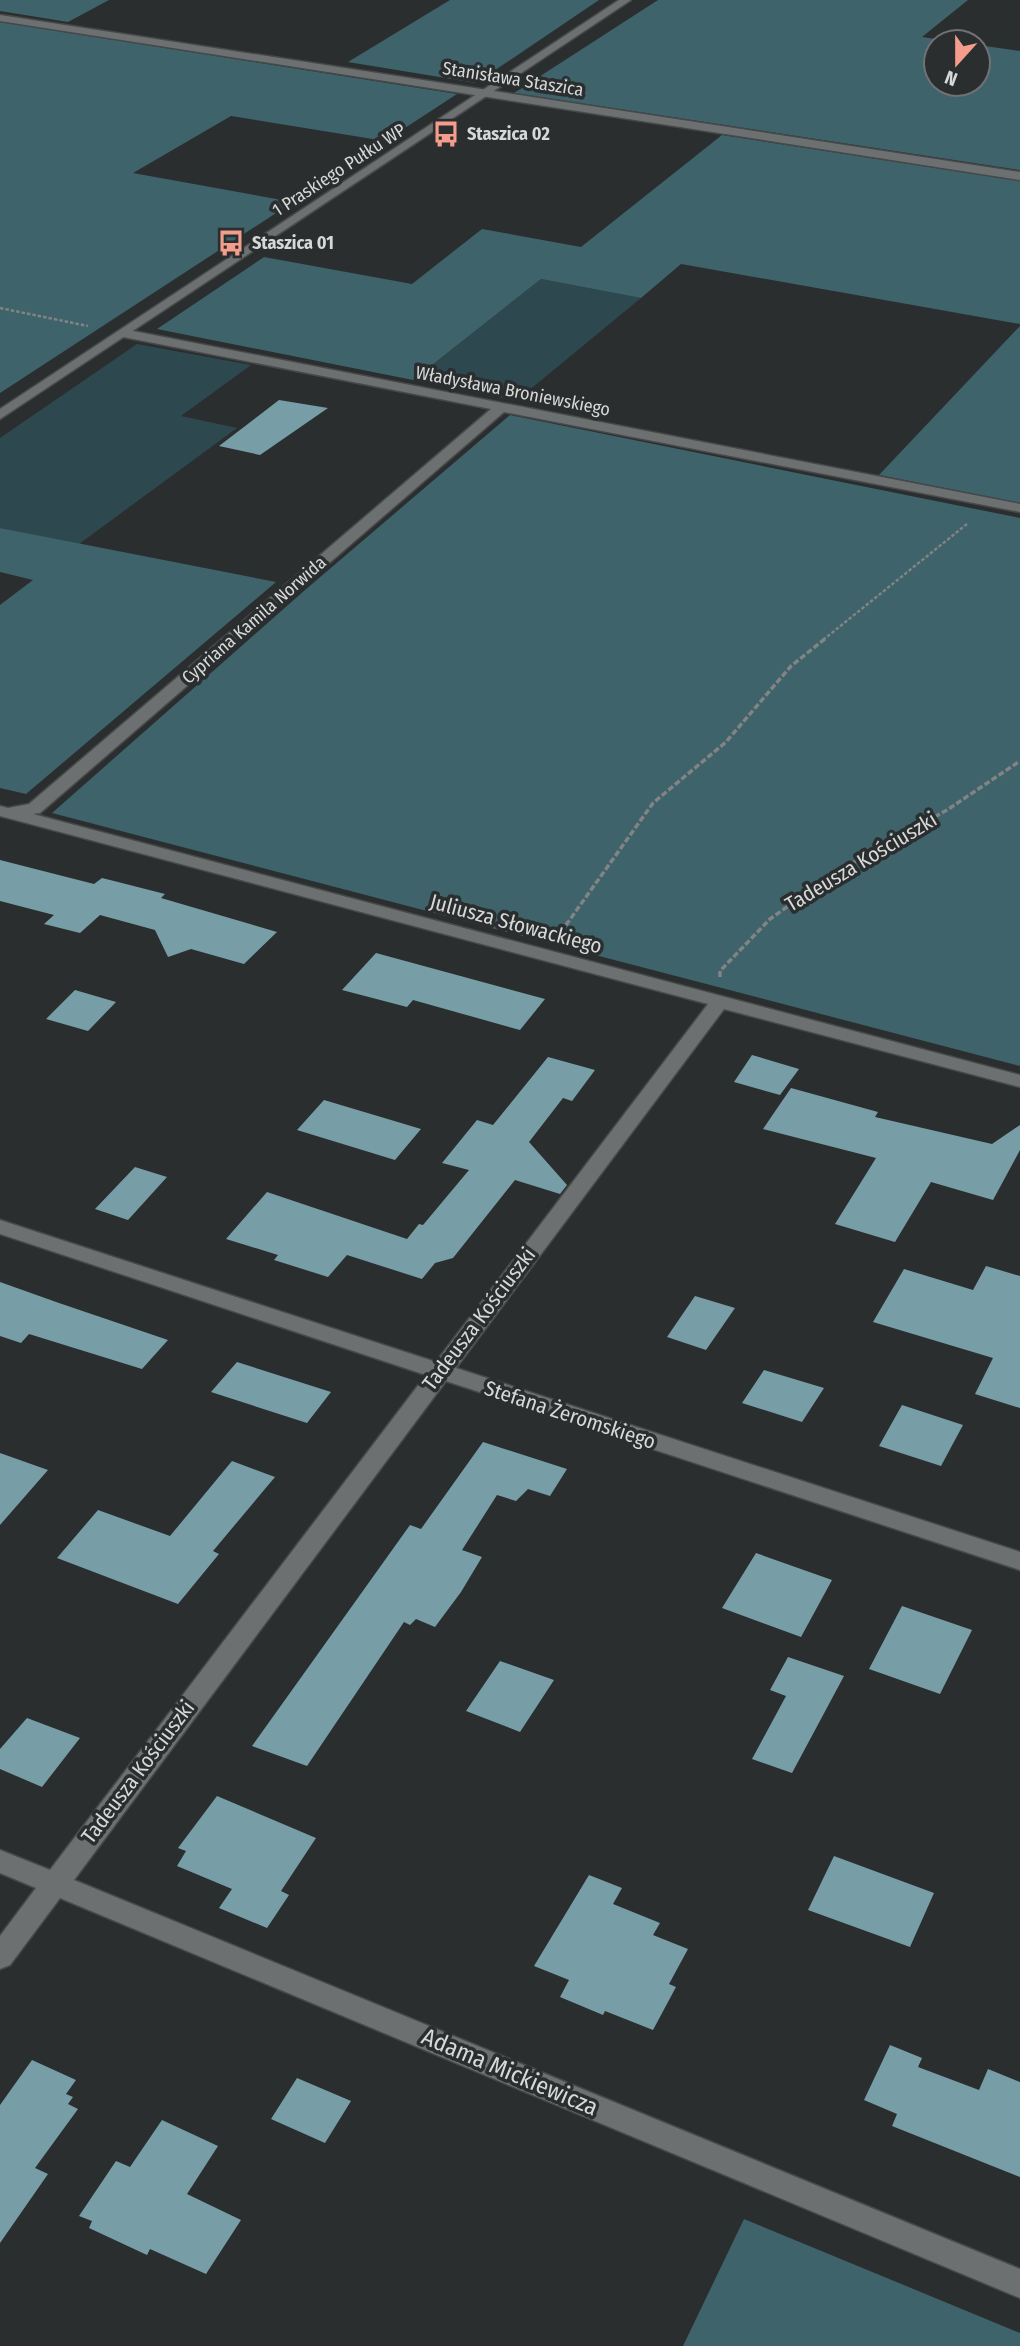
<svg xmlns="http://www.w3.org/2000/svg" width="1020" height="2346" font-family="'Fira Sans Condensed',sans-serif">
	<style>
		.green { fill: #2d494f }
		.forest { fill: #3e636b }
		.building { fill: #779ea7 }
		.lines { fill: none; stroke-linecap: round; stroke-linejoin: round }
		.street-casing { stroke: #474949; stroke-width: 3 }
		.secondary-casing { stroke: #474949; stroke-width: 3 }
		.path-far1 { stroke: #818384; stroke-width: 2.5; stroke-dasharray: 3.5 2; stroke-linecap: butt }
		.path { stroke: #818384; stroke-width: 3.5; stroke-dasharray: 6 2.5; stroke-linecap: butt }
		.street { fill: #6d7071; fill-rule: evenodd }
		.secondary { fill: #6d7071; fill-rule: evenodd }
		.labels { text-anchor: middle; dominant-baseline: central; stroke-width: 7; stroke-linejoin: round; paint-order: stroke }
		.far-street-label { font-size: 18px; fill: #d7d9d9; stroke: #2b2e2f }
		.far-poi-label { font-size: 18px; font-weight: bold; fill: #d7d9d9; stroke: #2b2e2f; text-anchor: start }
		.street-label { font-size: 21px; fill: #d7d9d9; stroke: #2b2e2f }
		.near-street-label { font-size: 24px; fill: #d7d9d9; stroke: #2b2e2f }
	</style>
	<rect width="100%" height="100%" fill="#2b2e2f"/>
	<path class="green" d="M541 279 641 298 516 401 413 380Z
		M137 344 251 365 181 416 237 428 79 544 0 528V438Z"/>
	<path class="forest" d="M0 0H109L68 22 0 11Z
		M450 0H599L476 83 348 62Z
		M658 0H968L922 37 956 42H936V84H978V45L1020 51V170L514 93Z
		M0 22 457 94 385 141 231 116 133 173 293 202 0 393Z
		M722 135 1020 181V324L681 264 641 298 541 279 413 380 157 329 264 257 412 284 482 229 581 247Z
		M1020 326V503L879 475Z
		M510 415 1020 518V1066L52 813 305 590Z
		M0 528 276 582 26 794 0 788V605L33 580 0 572Z
		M744 2219 1020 2333V2346H683Z"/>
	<path class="building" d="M279 400 328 408 260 455 219 446Z
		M0 860 94 884 102 878 114 881 165 894 161 898 277 932 244 964 191 949 168 957 155 930 100 915 80 933 44 924 54 915 0 901Z
		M376 953 398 959 545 999 520 1030 413 1000 407 1007 342 990Z
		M75 990 116 1002 88 1031 46 1019Z
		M752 1055 799 1069 780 1095 734 1082Z
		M548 1057 595 1070 572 1101 563 1098 529 1142 567 1185 560 1194 515 1180 453 1258 435 1263 422 1279 347 1255 328 1277 274 1260 278 1255 226 1239 267 1192 407 1239 419 1224 423 1225 469 1170 442 1163 477 1120 493 1125Z
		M791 1088 878 1112 875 1117 992 1144 1020 1125V1150L993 1200 931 1182 895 1242 835 1224 876 1158 763 1129Z
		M324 1100 391 1120 421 1129 395 1160 297 1130Z
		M135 1167 167 1177 128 1220 95 1209Z
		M986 1266 1020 1276V1408L975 1394 993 1358 873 1322 904 1269 973 1290Z
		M0 1282 59 1303 168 1340 142 1369 29 1334 21 1343 0 1336Z
		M695 1296 735 1308 706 1350 667 1337Z
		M237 1362 331 1392 307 1423 211 1392Z
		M764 1370 824 1388 802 1422 742 1403Z
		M902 1405 963 1425 941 1466 879 1446Z
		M483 1442 567 1469 550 1496 528 1489 516 1501 497 1495 462 1550 482 1557 461 1592 435 1627 416 1619 410 1625 404 1622 307 1766 252 1746 410 1525 421 1529Z
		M0 1453 48 1470 0 1525Z
		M232 1461 275 1477 213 1551 219 1554 178 1604 57 1558 98 1510 170 1536Z
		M756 1553 832 1580 801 1637 722 1608Z
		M902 1606 972 1630 940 1694 869 1669Z
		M788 1657 844 1676 792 1773 752 1759 786 1696 770 1690Z
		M500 1661 554 1680 520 1732 466 1711Z
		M27 1718 80 1738 42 1787 0 1769V1749Z
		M217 1796 316 1838 281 1891 289 1895 267 1928 219 1908 232 1889 177 1866 186 1851 178 1848Z
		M834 1856 934 1893 910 1947 808 1910Z
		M589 1875 622 1888 613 1904 660 1923 653 1935 688 1949 669 1984 676 1987 653 2030 605 2011 603 2015 560 1997 569 1980 534 1966Z
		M890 2045 922 2058 918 2067 979 2090 988 2069 1020 2082V2177L892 2126 897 2114 864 2100Z
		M32 2060 76 2080 66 2094 73 2097 68 2104 78 2109 35 2168 48 2174 0 2243V2105Z
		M297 2078 351 2101 325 2143 271 2119Z
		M162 2120 218 2146 187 2194 241 2220 206 2274 150 2249 147 2255 89 2228 92 2221 79 2216 116 2161 130 2167Z"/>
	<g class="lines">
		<g class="street-casing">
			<path id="street" d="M0 15 1020 172V180L0 21Z
				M123 329 1020 504V512L504 412 40 813 33 814 1020 1075V1087L724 1009 456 1368 1020 1552V1570L446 1381 74 1880 1020 2269V2298L60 1898 10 1965 0 1969V1936L36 1888 0 1873V1850L50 1870 426 1375 0 1234V1220L436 1362 708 1004 0 816V806L8 808 29 804 491 409 118 336 116 333Z"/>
		</g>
		<g class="secondary-casing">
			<path id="secondary" d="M619 0H631L0 419V409Z"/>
		</g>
		<path class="path-far1" d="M0 308 88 326
			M823 640 967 524"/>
		<path class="path" d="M561 932 653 803 726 742 791 666 826 638
			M720 977V971L770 919 835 873 947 810 1020 761"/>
		<use href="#street" class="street"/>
		<use href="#secondary" class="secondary"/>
	</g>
	<defs>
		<g id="bus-bare" transform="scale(2.1)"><path d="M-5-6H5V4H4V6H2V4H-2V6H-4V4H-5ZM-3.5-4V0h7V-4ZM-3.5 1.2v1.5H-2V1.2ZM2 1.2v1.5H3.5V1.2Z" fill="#f49d8b" stroke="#2b2e2f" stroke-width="2.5" paint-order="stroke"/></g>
	</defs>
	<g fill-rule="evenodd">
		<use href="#bus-bare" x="446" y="134"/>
		<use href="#bus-bare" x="231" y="243"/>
	</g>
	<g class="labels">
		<g class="far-street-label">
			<text transform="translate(513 79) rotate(9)">Stanisława Staszica</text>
			<text transform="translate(339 170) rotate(-33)">1 Praskiego Pułku WP</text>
			<text transform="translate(513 391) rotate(11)">Władysława Broniewskiego</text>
			<text transform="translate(254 620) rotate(-41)">Cypriana Kamila Norwida</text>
		</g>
		<g class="far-poi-label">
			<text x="467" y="134">Staszica 02</text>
			<text x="252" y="243">Staszica 01</text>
		</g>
		<g class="street-label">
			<text transform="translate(861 862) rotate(-31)">Tadeusza Kościuszki</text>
			<text transform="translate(516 924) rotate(15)">Juliusza Słowackiego</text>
			<text transform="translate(479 1319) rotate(-53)">Tadeusza Kościuszki</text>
			<text transform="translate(570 1415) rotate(18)">Stefana Żeromskiego</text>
			<text transform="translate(138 1772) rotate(-53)">Tadeusza Kościuszki</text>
		</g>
		<g class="near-street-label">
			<text transform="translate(510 2072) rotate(23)">Adama Mickiewicza</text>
		</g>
	</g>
	<g transform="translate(957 63) rotate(201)"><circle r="33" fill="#2b2e2f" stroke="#707273" stroke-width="2"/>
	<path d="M0-5L12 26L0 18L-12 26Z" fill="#f49d8b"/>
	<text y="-10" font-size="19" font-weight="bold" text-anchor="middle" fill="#d7d9d9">N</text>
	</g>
</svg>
